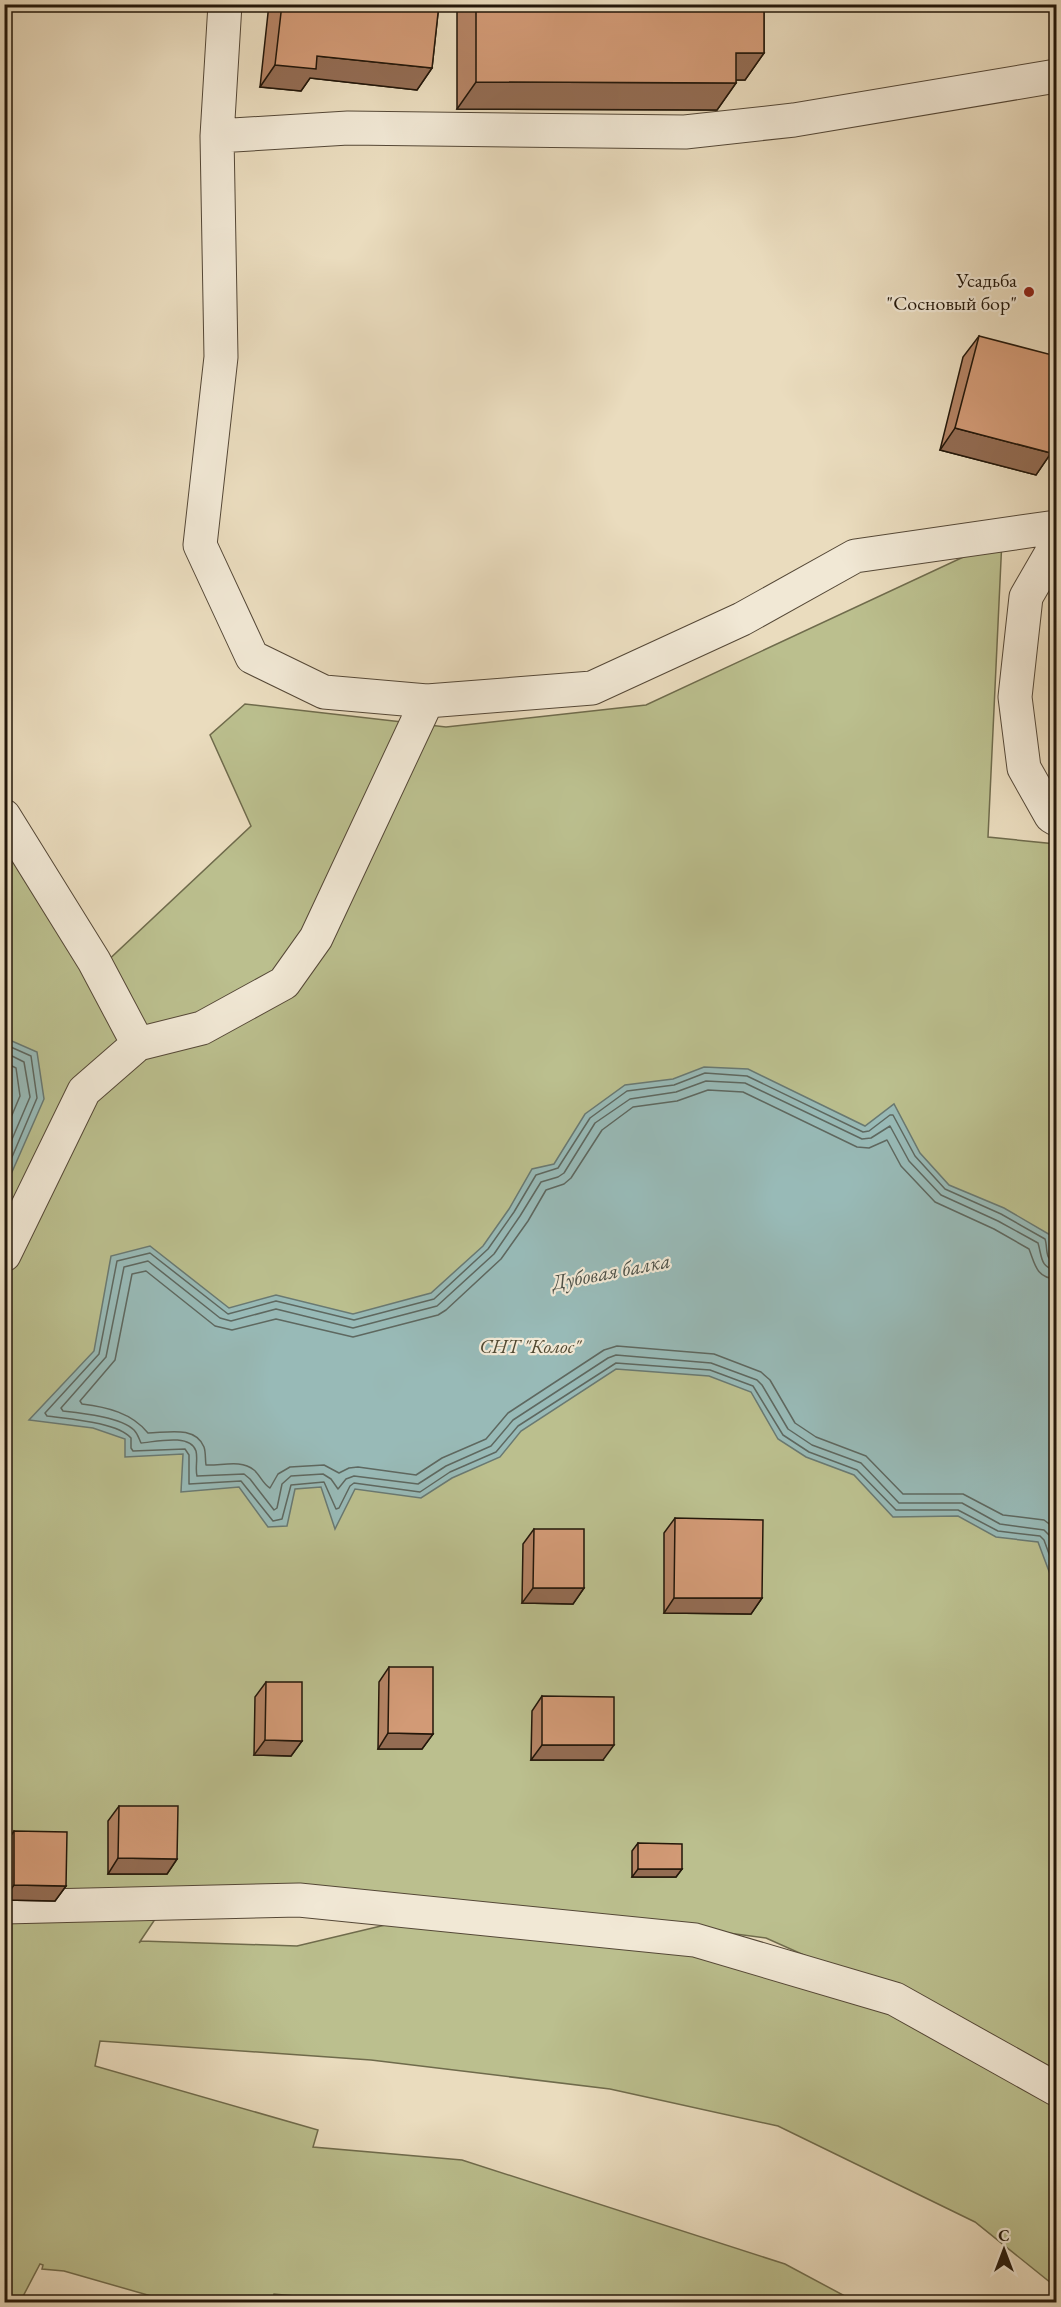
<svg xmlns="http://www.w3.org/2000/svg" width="1061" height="2307" font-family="'EB Garamond',serif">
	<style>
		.green { fill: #bbbf8e; stroke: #6f6b4c; stroke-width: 1.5; fill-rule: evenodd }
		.water { fill: #98bab7; stroke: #697972; stroke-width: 1.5 }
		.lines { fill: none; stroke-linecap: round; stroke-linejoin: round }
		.shore { stroke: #5e6860; stroke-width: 1.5 }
		.minor-casing { stroke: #554837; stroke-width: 35 }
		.minor { stroke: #f1e8d5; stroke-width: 33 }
		.wall { fill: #b58465; stroke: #23170a; stroke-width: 1.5 }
		.shaded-wall { fill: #936c53; stroke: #23170a; stroke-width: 1.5 }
		.building { fill: #d29a76; stroke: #23170a; stroke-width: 1.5 }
		.poi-dot { fill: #8f2418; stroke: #f1e8d5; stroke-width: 2 }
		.labels { text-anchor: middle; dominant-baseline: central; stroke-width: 4.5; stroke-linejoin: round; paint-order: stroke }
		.poi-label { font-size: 20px; fill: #23170a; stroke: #f1e8d5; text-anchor: end }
		.park-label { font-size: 20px; font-style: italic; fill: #514932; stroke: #f1e8d5 }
		.water-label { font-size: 21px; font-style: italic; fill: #4c5047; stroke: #f1e8d5 }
	</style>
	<rect width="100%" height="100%" fill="#eadcbe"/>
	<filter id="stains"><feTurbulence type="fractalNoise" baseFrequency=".00333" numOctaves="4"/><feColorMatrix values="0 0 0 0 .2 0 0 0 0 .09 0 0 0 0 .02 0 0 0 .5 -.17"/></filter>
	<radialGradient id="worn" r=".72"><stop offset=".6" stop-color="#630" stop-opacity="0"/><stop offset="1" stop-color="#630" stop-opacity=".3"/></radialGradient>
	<path class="green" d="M1002 539 988 837 1056 844V2071L1003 2044 766 1938 675 1926 892 2013 1056 2103V2287L975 2222 778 2126 610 2089 371 2060 100 2041 95 2066 318 2130 313 2147 462 2160 785 2264 856 2302H358L274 2294 271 2302H172L64 2271 42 2269 43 2265 40 2264 20 2302H5L4 843 87 980 251 826 210 735 245 704 446 727 646 705ZM176 1888 402 1921 297 1946 141 1941 139 1943Z"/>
	<path class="water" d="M5 1038 37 1052 44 1099 5 1188Z
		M704 1067 748 1069 865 1126 894 1104 920 1153 949 1185 1004 1208 1052 1236 1056 1272V1590L1038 1542 996 1537 958 1516 893 1517 854 1475 806 1457 778 1439 751 1392 709 1376 616 1369 521 1431 500 1457 452 1478 421 1498 355 1489 335 1529 321 1487 295 1489 287 1526 268 1527 239 1487 181 1492 183 1454 125 1457V1439L93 1428 29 1420 94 1351 111 1256 150 1246 229 1308 276 1295 353 1314 431 1293 483 1246 509 1209 532 1169 554 1164 585 1114 625 1085 673 1079Z"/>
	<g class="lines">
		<path class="shore" d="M4 1044 31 1056 37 1098 4 1176
			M4 1052 24 1062 30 1097 4 1158
			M4 1062 16 1068 20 1096 4 1134
			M1056 1262C1044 1261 1048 1247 1045 1239L1001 1214 945 1189 915 1156 893 1115H890L869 1131 863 1132 747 1076 705 1073 674 1085 627 1091 590 1118 558 1168 536 1175 514 1212 488 1249 434 1299 354 1320 276 1301 228 1314 150 1253 117 1261 99 1354 45 1413 47 1416C68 1419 117 1422 131 1438V1448L133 1451 185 1449 189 1455V1484L241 1481 273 1521 282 1519 291 1485 324 1482 336 1509 339 1508 350 1486 354 1483 420 1492 450 1472 496 1452 518 1426 616 1363 710 1370 753 1386 783 1435 809 1452 857 1470 896 1510H958L998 1531 1040 1536 1044 1540 1056 1573
			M1056 1270C1040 1268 1042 1256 1038 1243L998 1221 941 1195 909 1161 890 1126 871 1138 862 1139 745 1083 706 1081 676 1092 630 1099 595 1123 564 1173 558 1177 541 1182 520 1216 494 1254 437 1306 353 1328 276 1309 231 1321 220 1318 148 1261 124 1267 106 1357 61 1408 63 1411C81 1413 121 1417 134 1430 138 1434 139 1439 141 1443 155 1442 190 1433 196 1451 198 1459 195 1468 197 1476L244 1474 250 1479 274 1510 277 1508 282 1484 291 1476 323 1474 331 1479 338 1489 346 1479 354 1476 418 1484 446 1466 491 1446 513 1420 608 1358 616 1355 711 1363 757 1380 762 1385 788 1429 812 1445 861 1463 899 1503H962L1000 1524 1044 1530 1050 1536 1056 1552
			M1056 1279C1036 1278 1035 1264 1029 1249L994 1229 935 1202 901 1166 887 1140 869 1148 857 1147 743 1092 708 1090 677 1101 633 1107 602 1130 571 1178 564 1184 546 1190 528 1221 501 1259 446 1310 438 1315 353 1337 276 1319 232 1330 215 1326 146 1271 132 1274 115 1360 80 1401 82 1404C107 1407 132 1413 148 1433 166 1433 195 1425 204 1447 206 1453 205 1459 206 1465 221 1466 241 1459 254 1470 260 1475 263 1484 270 1488L278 1474 290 1467 324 1465 339 1473 349 1468 358 1467 416 1475 442 1458 486 1439 508 1413 604 1350 617 1346 714 1354 761 1372 770 1380 795 1423 816 1437 866 1456 903 1494H963L1003 1515 1044 1520 1056 1529"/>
		<g class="minor-casing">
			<path id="minor" d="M225 4 217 136 221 357 200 545 252 657 324 692 427 701 592 688 742 619 855 556 1056 527
				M217 136 348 128 685 132 794 120 1056 76
				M1056 545 1026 597 1015 697 1024 768 1051 816 1056 819
				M4 816 94 961 138 1044
				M4 1255 84 1091 138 1044 202 1028 284 983 316 938 427 701
				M4 1907 299 1900 695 1940 895 1999 1056 2089"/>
		</g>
		<use href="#minor" class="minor"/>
	</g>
	<path class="wall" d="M269 4H439L432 68 417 90 310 78 301 91 260 87Z
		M457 4H764V53L745 80H736V83L717 110 457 109Z
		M979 336 1051 453 1036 475 940 450 963 357Z
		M675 1518 762 1598 751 1614 664 1613V1533Z
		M534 1529 584 1588 573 1604 522 1603 523 1544Z
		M389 1667 433 1734 422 1749H378L379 1682Z
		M266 1682 302 1741 291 1756 254 1755 255 1697Z
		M542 1696 603 1760H531L532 1711Z
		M119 1806 177 1859 167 1874H108V1821Z
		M14 1831 66 1886 55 1901 4 1900V1846Z
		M638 1843 682 1869 676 1877H632V1851Z"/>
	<path class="shaded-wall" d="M736 53H764L745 80H717Z
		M317 56 432 68 417 90 310 78 301 91 260 87 275 65Z
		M476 82 736 83 717 110 457 109Z
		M955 428 1051 453 1036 475 940 450Z
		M533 1588H584L573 1604 522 1603Z
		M674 1598H762L751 1614 664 1613Z
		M388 1733 433 1734 422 1749H378Z
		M265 1740 302 1741 291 1756 254 1755Z
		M542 1745H614L603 1760H531Z
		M118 1858 177 1859 167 1874H108Z
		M638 1869H682L676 1877H632Z
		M14 1885 66 1886 55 1901 4 1900V1899Z"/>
	<path class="building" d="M282 4H439L432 68 317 56 316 69 275 65Z
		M476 4H764V53H736V83L476 82Z
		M979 336 1056 356V434L1051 453 955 428Z
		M675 1518 763 1520 762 1598H674Z
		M534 1529H584V1588H533Z
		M389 1667H433V1734L388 1733Z
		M266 1682H302V1741L265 1740Z
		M542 1696 614 1697V1745H542Z
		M4 1704H7V1731H4Z
		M119 1806H178L177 1859 118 1858Z
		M14 1831 67 1832 66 1886 14 1885Z
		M638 1843 682 1844V1869H638Z"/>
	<circle class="poi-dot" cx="1029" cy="292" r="6"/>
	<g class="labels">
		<g class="poi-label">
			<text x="1017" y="280">Усадьба<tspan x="1017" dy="23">"Сосновый бор"</tspan></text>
		</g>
		<g class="park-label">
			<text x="530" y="1346">СНТ "Колос"</text>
		</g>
		<g class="water-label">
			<text transform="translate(611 1271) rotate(-11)">Дубовая балка</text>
		</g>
	</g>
	<rect width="1061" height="2307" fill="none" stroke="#eadcbe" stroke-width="24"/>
	<rect x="6" y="6" width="1049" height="2295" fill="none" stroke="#23170a" stroke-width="3"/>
	<rect x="12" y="12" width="1037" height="2283" fill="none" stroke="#23170a" stroke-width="1.5"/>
	<g transform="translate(1004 2250)" stroke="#f1e8d5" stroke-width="4.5" paint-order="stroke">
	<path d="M0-4.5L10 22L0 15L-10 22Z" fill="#23170a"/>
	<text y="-9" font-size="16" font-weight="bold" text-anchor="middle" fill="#23170a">С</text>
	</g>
	<rect width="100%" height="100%" filter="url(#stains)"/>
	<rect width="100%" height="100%" fill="url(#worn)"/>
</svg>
